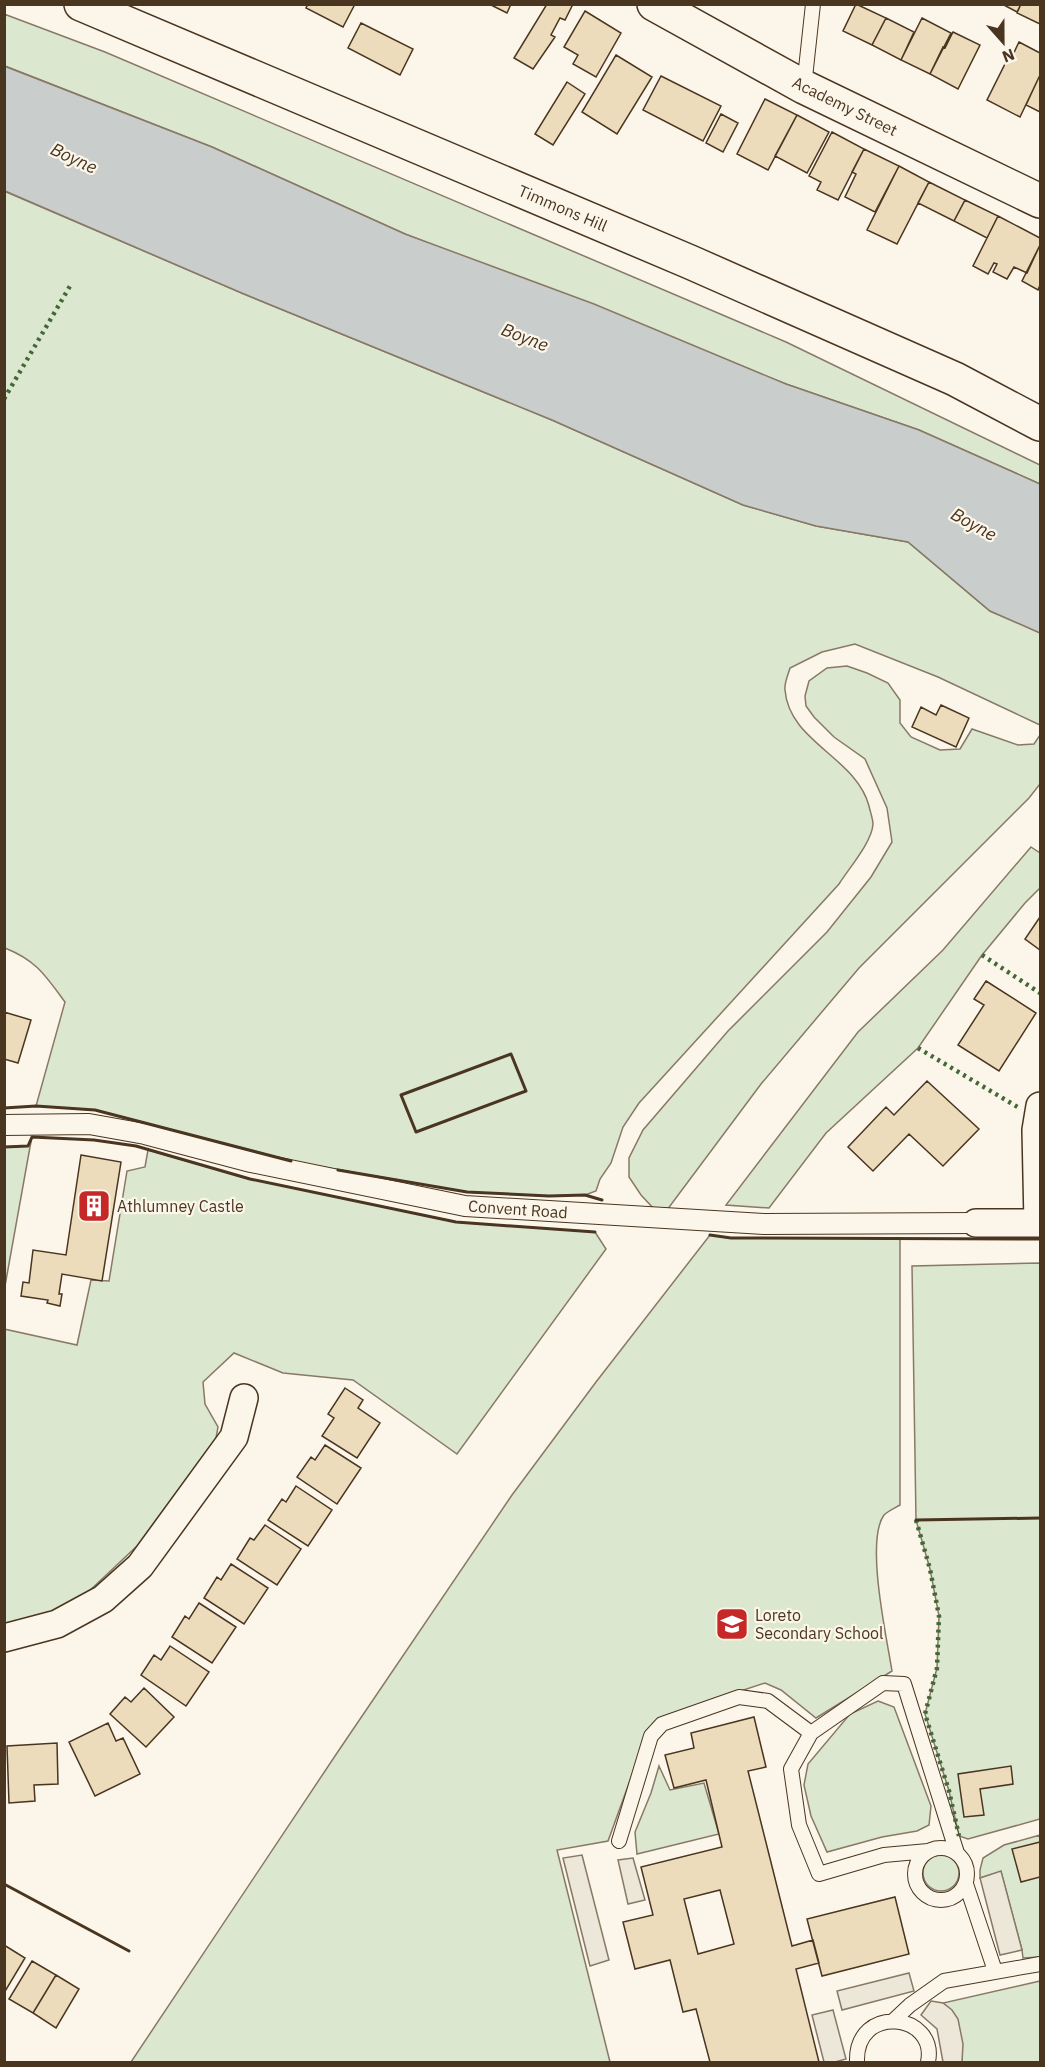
<svg xmlns="http://www.w3.org/2000/svg" width="1045" height="2067" font-family="'IBM Plex Sans',sans-serif">
	<style>
		.green { fill: #dce7d0; stroke: #887966; stroke-width: 1.5 }
		.parking { fill: #ede7d9; stroke: #887966; stroke-width: 1.5 }
		.water { fill: #c9cecd; stroke: #887966; stroke-width: 1.5 }
		.building { fill: #ecdcbc; stroke: #4a3520; stroke-width: 1.5; fill-rule: evenodd }
		.lines { fill: none; stroke-linecap: round; stroke-linejoin: round }
		.service-casing { stroke: #4a3520; stroke-width: 16 }
		.pedestrian-casing { stroke: #4a3520; stroke-width: 22 }
		.minor-casing { stroke: #4a3520; stroke-width: 30 }
		.tertiary-casing { stroke: #4a3520; stroke-width: 36 }
		.secondary-casing { stroke: #4a3520; stroke-width: 36 }
		.service { stroke: #fbf6e9; stroke-width: 14 }
		.pedestrian { stroke: #fbf6e9; stroke-width: 20 }
		.minor { stroke: #fbf6e9; stroke-width: 27 }
		.tertiary { stroke: #fbf6e9; stroke-width: 33 }
		.secondary { stroke: #fbf6e9; stroke-width: 33 }
		.hedge { stroke: #436837; stroke-width: 4.5; stroke-dasharray: 3 4.5; stroke-linecap: butt }
		.wall { stroke: #4a3520; stroke-width: 3 }
		.labels { text-anchor: middle; dominant-baseline: central; stroke-width: 4.5; stroke-linejoin: round; paint-order: stroke }
		.street-label { font-size: 16px; fill: #4a3520; stroke: #fbf6e9 }
		.poi-label { font-size: 16px; fill: #4a3520; stroke: #fbf6e9; text-anchor: start }
		.water-label { font-size: 18px; font-style: italic; fill: #4a3520; stroke: #fbf6e9 }
	</style>
	<rect width="100%" height="100%" fill="#fbf6e9"/>
	<path class="green" d="M4 14 105 52 786 342 1040 465V484L919 430 786 384 405 234 212 147 5 66Z
		M4 191 244 294 552 420 743 505 816 526 908 542 990 611 1040 632V725L938 677 855 644 822 652 790 668C788 675 784 683 785 690 789 742 856 757 869 806 870 811 873 819 873 824 872 842 849 868 839 884L639 1103 623 1127 611 1163 600 1179 596 1191 585 1195 549 1196 467 1192 300 1163 95 1110 36 1106 65 1002C45 975 37 961 5 948Z
		M847 666 867 673 888 683 900 700V723L911 737 940 750 960 749 972 729 1018 745 1034 744 1040 735V784L1029 798 859 968 761 1084 667 1210H655L641 1195 629 1177V1158L643 1130 728 1031 827 932 871 877 892 842 887 808 865 759 834 737 814 717 806 706 805 696 809 681 827 668Z
		M1031 847 1040 853V888L1025 903 982 955 918 1048 826 1133 769 1208 726 1205 858 1032 943 950Z
		M32 1137 30 1147 5 1286V1147L28 1146Z
		M148 1150 250 1179 456 1222 595 1232 606 1249 457 1454 353 1380 283 1373 234 1353 203 1382 205 1404 218 1427 216 1438 137 1546 86 1594 37 1623 5 1627 4 1329 77 1345 91 1280 109 1281 127 1171 145 1167Z
		M710 1235 731 1238H900V1505C895 1508 888 1511 884 1515 865 1541 887 1639 892 1671L816 1718 781 1690 765 1683 662 1717 644 1742 608 1841 557 1850 610 2062H131L337 1753 512 1495 596 1382Z
		M1040 1263V1819L968 1839 959 1836 949 1791 925 1714 937 1668 939 1616 930 1569 916 1520 912 1266Z
		M878 1701 894 1707 931 1806 929 1825 917 1831 882 1837 827 1852 811 1816 804 1785 808 1764 850 1714Z
		M659 1766 670 1790 704 1783 719 1834 637 1854 635 1832 651 1793Z
		M1040 1835V1957L1023 1958 1022 1950 1001 1872 980 1878V1870L983 1858 1004 1845Z
		M923 1873a18 18 0 1 1 36 0a18 18 0 1 1-36 0Z
		M1040 1981V2062H962C963 2042 960 2015 943 2003Z"/>
	<path class="parking" d="M582 1855 609 1960 590 1966 563 1858Z
		M633 1858 645 1900 628 1904 618 1860Z
		M1001 1871 1022 1950 1000 1955 980 1878Z
		M909 1973 914 1991 842 2010 837 1991Z
		M931 2001 943 2003 952 2010 958 2019 963 2044 962 2062H943L937 2029 921 2015Z
		M833 2010 846 2059 835 2062H824L812 2015Z"/>
	<path class="water" d="M4 66 212 147 405 234 594 304 786 384 919 430 1040 484V633L990 611 908 542 816 526 743 505 552 420 244 294 5 191Z"/>
	<path class="building" d="M308 4H355L343 27 306 8Z
		M489 4H511L507 13Z
		M547 4H573L565 20 560 18 551 35 555 37 533 69 514 58Z
		M856 4 886 18 872 45 843 31Z
		M1002 4H1021L1017 12Z
		M1021 4H1040V24L1017 13Z
		M585 11 621 33 596 77 573 64 578 55 564 47Z
		M886 18 914 32 901 60 872 45Z
		M922 18 951 33 930 74 901 60Z
		M361 23 413 49 400 75 348 48Z
		M953 32 980 45 958 89 930 74 943 47 945 48Z
		M1019 42 1040 53V75L1020 117 987 100 1007 60 1010 61Z
		M616 55 652 77 617 134 582 112Z
		M1040 75V112L1026 105Z
		M661 76 721 106 703 141 643 110Z
		M567 82 585 94 553 145 535 134Z
		M765 99 797 115 768 170 737 154Z
		M721 114 738 123 723 152 706 143Z
		M797 115 829 132 807 173 775 156Z
		M832 132 864 149 838 200 817 190 821 182 809 176Z
		M864 149 899 166 875 212 845 197 856 174 852 172Z
		M899 166 929 182 897 244 867 230Z
		M929 182 965 200 954 221 918 203Z
		M965 200 998 216 987 238 954 221Z
		M998 216 1040 238V245L1027 273 1014 267 1007 279 993 272 997 264 994 263 988 274 973 266Z
		M1040 245V285L1038 290 1022 281Z
		M941 705 969 718 956 747 912 727 921 707 936 715Z
		M1040 917V950L1025 939Z
		M986 981 1036 1013 999 1071 958 1045 984 1005 974 999Z
		M4 1012 31 1020 18 1063 4 1059Z
		M927 1081 979 1129 943 1166 909 1134 873 1171 848 1147 886 1107 894 1115Z
		M81 1155 121 1162 102 1281 62 1274 59 1294H62L60 1306 47 1303 48 1300 21 1296 23 1282 29 1283 33 1250 66 1255Z
		M345 1388 363 1400 358 1408 380 1423 357 1458 322 1436 334 1418 328 1414Z
		M325 1445 361 1468 337 1504 297 1477 311 1457 315 1460Z
		M296 1486 332 1510 308 1546 268 1520 282 1499 286 1502Z
		M265 1525 301 1549 277 1585 237 1559 250 1538 254 1540Z
		M231 1564 268 1588 244 1624 204 1598 217 1577 221 1580Z
		M199 1603 236 1627 212 1663 172 1637 185 1616 189 1619Z
		M170 1646 209 1672 186 1706 141 1675 154 1655 161 1660Z
		M144 1688 174 1717 146 1747 110 1714 125 1697 131 1702Z
		M754 1717 766 1767 748 1771 792 1946 813 1940 819 1963 796 1969 819 2062H710L696 2009 683 2012 670 1960 635 1969 623 1922 653 1915 641 1867 722 1847 706 1780 674 1788 665 1755 694 1748 691 1733ZM720 1890 734 1944 698 1954 684 1899Z
		M108 1723 116 1741 123 1738 140 1774 95 1796 69 1742Z
		M57 1743 58 1784 34 1785 35 1801 9 1803 7 1746Z
		M1011 1766 1013 1784 980 1789 984 1815 964 1817 958 1774Z
		M1040 1842V1877L1021 1882 1012 1849Z
		M895 1897 909 1954 822 1976 807 1919Z
		M4 1945 25 1958 4 1993Z
		M32 1961 56 1975 33 2013 9 1999Z
		M56 1975 79 1989 56 2028 33 2013Z"/>
	<g class="lines">
		<g class="service-casing">
			<path id="service" d="M804 87 813 4
				M619 1841 651 1736 662 1724 739 1697 768 1701 811 1733
				M915 1874a26 26 0 1 1 52 0a26 26 0 1 1-52 0Z
				M928 1851 884 1855 819 1874 799 1825 791 1769 811 1733 883 1683 904 1684 957 1853
				M966 1884 995 1971
				M894 2020 910 2005 944 1981 1040 1964
				M857 2062C855 2003 938 2013 928 2062"/>
		</g>
		<g class="pedestrian-casing">
			<path id="pedestrian" d="M4 1125 89 1124 145 1134 251 1162 465 1206 764 1224 976 1223"/>
		</g>
		<g class="minor-casing">
			<path id="minor" d="M976 1223H1040
				M1038 1223 1036 1130 1040 1106
				M4 1638 57 1624 103 1599 140 1566 234 1437 244 1398"/>
		</g>
		<g class="tertiary-casing">
			<path id="tertiary" d="M654 4 804 87 1040 201"/>
		</g>
		<g class="secondary-casing">
			<path id="secondary" d="M81 4 690 262 955 379 1040 424"/>
		</g>
		<use href="#service" class="service"/>
		<use href="#pedestrian" class="pedestrian"/>
		<use href="#minor" class="minor"/>
		<use href="#tertiary" class="tertiary"/>
		<use href="#secondary" class="secondary"/>
		<path class="hedge" d="M4 399 70 286
			M982 955 1040 993
			M918 1048 1021 1109
			M916 1520 930 1569 939 1616 937 1668 925 1714 949 1791 959 1836"/>
		<path class="wall" d="M511 1054 526 1091 416 1132 401 1095Z
			M4 1108 36 1106 95 1110 291 1161
			M4 1147 28 1146 32 1137 94 1140 136 1146 250 1179 456 1222 595 1232
			M338 1170 467 1192 549 1196 585 1195 602 1200
			M710 1235 731 1238 1040 1239
			M916 1520 1040 1518
			M4 1884 129 1951"/>
	</g>
	<defs>
		<g id="building-square" transform="scale(1.725)"><rect x="-9" y="-9" width="18" height="18" rx="4" fill="#c62828" stroke="#fbf6e9"/><path d="M-4-6H4V6H1V3H-1V6H-4ZM-2.5-4.3h1.7v1.8h-1.7ZM.8-4.3h1.7v1.8H.8ZM-2.5-1h1.7V.8h-1.7ZM.8-1h1.7V.8H.8Z" fill="#fff"/></g>
		<g id="school-square" transform="scale(1.725)"><rect x="-9" y="-9" width="18" height="18" rx="4" fill="#c62828" stroke="#fbf6e9"/><path d="M0-5L7-2L0 1L-7-2ZM-4 1L0 2.5L4 1V4Q0 6-4 4Z" fill="#fff"/></g>
	</defs>
	<g fill-rule="evenodd">
		<use href="#building-square" x="94" y="1206"/>
		<use href="#school-square" x="732" y="1624"/>
	</g>
	<g class="labels">
		<g class="street-label">
			<text transform="translate(845 106) rotate(26)">Academy Street</text>
			<text transform="translate(563 208) rotate(23)">Timmons Hill</text>
			<text transform="translate(518 1209) rotate(4)">Convent Road</text>
		</g>
		<g class="poi-label">
			<text x="117" y="1206">Athlumney Castle</text>
			<text x="755" y="1615">Loreto<tspan x="755" dy="18">Secondary School</tspan></text>
		</g>
		<g class="water-label">
			<text transform="translate(74 158) rotate(25)">Boyne</text>
			<text transform="translate(525 337) rotate(21)">Boyne</text>
			<text transform="translate(974 524) rotate(29)">Boyne</text>
		</g>
	</g>
	<rect width="1045" height="2067" fill="none" stroke="#4a3520" stroke-width="12"/>
	<g transform="translate(1003 42) rotate(159)" stroke="#fbf6e9" stroke-width="4.5" paint-order="stroke">
	<path d="M0-4.5L10 22L0 15L-10 22Z" fill="#4a3520"/>
	<text y="-9" font-size="16" font-weight="bold" text-anchor="middle" fill="#4a3520">N</text>
	</g>
</svg>
